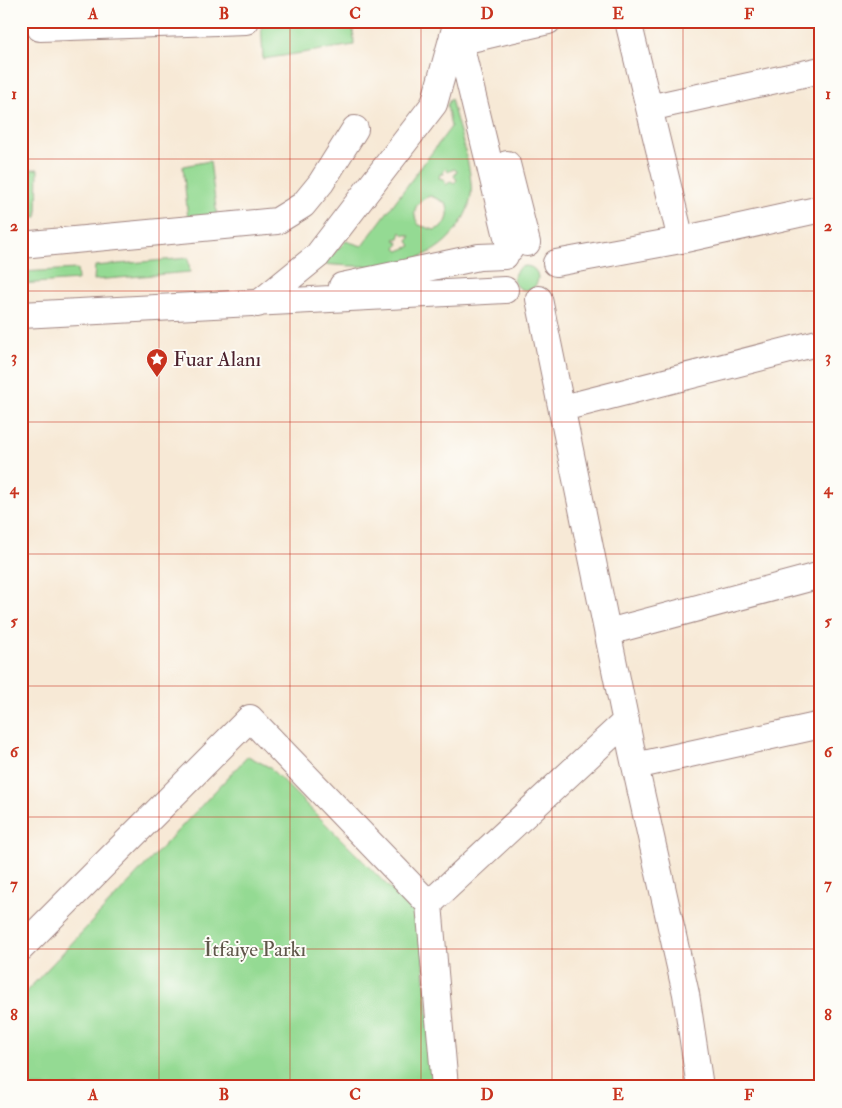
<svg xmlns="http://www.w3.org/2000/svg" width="842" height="1108" font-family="'IM FELL Double Pica',serif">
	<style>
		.green { fill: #94da93; stroke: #6f7c5f; fill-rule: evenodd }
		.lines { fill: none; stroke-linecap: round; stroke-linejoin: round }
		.minor-casing { stroke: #a08480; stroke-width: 28 }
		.minor { stroke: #fff; stroke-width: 26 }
		.grid { fill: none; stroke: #c8321e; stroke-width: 1; stroke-opacity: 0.55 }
		.labels { text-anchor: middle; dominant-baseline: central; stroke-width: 4; stroke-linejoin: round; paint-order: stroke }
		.poi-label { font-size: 21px; fill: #4a1f2b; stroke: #fdfcf7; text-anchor: start }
		.park-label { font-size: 21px; fill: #60574a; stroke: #fdfcf7 }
		.neatline { fill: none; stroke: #c8321e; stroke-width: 2 }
		.grid-label { font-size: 16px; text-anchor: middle; font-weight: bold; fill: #c8321e }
	</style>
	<rect width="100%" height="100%" fill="#fdfcf7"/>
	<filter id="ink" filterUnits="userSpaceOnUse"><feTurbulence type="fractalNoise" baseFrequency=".02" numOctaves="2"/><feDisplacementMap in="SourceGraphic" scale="10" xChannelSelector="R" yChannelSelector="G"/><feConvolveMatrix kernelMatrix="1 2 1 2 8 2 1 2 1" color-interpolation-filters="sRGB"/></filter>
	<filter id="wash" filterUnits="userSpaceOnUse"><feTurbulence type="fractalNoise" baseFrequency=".0096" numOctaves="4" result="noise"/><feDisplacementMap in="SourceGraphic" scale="20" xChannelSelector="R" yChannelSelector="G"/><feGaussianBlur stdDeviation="1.12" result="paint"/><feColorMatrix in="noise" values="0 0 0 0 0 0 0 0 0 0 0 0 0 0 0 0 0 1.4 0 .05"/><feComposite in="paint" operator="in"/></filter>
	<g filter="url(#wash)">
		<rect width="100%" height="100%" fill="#f7e9d6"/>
		<path class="green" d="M261 21H353L354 45 263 59Z
			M451 98C456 122 474 172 471 195 470 208 462 222 454 232 423 271 368 268 323 264L346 241 362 246 451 127 447 105ZM446 168 448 172 454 169 457 171 454 176 457 180 454 183 451 181 446 185 444 179 439 178 440 174H444L443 171ZM431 196 446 203C451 216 447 226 434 230L419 225C410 213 416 199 431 196ZM401 232 404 235H409L410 237 408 241 411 246 399 251 396 249 399 243 394 239 399 238Z
			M210 161 217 216 188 219 183 166Z
			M38 169 37 217 21 218V170Z
			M188 258 190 272 94 280 95 266Z
			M514 278a12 12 0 1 1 24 0a12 12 0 1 1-24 0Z
			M77 269 78 280 21 284V272Z
			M248 756 269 767 420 918 434 1087H21V997Z"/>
	</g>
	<g filter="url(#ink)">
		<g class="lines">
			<g class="minor-casing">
				<path id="minor" d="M39 21 40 28 246 21
					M628 21 681 240
					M456 27 510 249
					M475 38 548 21
					M649 108 821 70
					M507 164 527 243
					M21 245 277 221 303 205 321 183 355 129
					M556 263 681 240 821 209
					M342 286 479 257 505 256
					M539 299 632 752 686 994 700 1087
					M258 304 317 256 434 104 456 25
					M21 315 505 290
					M563 408 821 342
					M608 632 821 575
					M635 766 821 725
					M21 948 250 718 429 904
					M445 1087 429 904 626 721"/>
			</g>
			<use href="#minor" class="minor"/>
		</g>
	</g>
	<path class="grid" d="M159 21V1087M290 21V1087M421 21V1087M552 21V1087M683 21V1087M21 159H821M21 291H821M21 422H821M21 554H821M21 686H821M21 817H821M21 949H821"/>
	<defs>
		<g id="sight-pin" transform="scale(1.125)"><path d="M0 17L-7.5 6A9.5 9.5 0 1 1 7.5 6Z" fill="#c8321e" stroke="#fdfcf7"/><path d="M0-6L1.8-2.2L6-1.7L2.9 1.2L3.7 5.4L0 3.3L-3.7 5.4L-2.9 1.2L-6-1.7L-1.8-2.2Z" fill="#fff"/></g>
	</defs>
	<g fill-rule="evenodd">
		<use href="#sight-pin" x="157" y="359"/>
	</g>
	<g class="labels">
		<g class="poi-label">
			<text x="173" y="359">Fuar Alanı</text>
		</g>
		<g class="park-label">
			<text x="255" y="949">İtfaiye Parkı</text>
		</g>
	</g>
	<rect width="842" height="1108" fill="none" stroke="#fdfcf7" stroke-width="55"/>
	<rect x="28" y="28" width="786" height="1052" class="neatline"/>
	<g class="grid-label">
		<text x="93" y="19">A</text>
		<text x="224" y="19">B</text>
		<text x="355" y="19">C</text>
		<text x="487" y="19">D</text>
		<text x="618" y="19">E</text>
		<text x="749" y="19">F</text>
		<text x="14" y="99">1</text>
		<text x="828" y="99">1</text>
		<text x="14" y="231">2</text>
		<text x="828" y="231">2</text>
		<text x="14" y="362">3</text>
		<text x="828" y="362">3</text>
		<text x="14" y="494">4</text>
		<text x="828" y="494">4</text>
		<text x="14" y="626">5</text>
		<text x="828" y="626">5</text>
		<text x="14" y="757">6</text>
		<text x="828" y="757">6</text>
		<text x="14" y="889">7</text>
		<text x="828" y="889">7</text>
		<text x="14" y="1020">8</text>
		<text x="828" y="1020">8</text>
		<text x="93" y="1100">A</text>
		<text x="224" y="1100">B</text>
		<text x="355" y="1100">C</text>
		<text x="487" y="1100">D</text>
		<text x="618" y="1100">E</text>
		<text x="749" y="1100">F</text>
	</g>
</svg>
